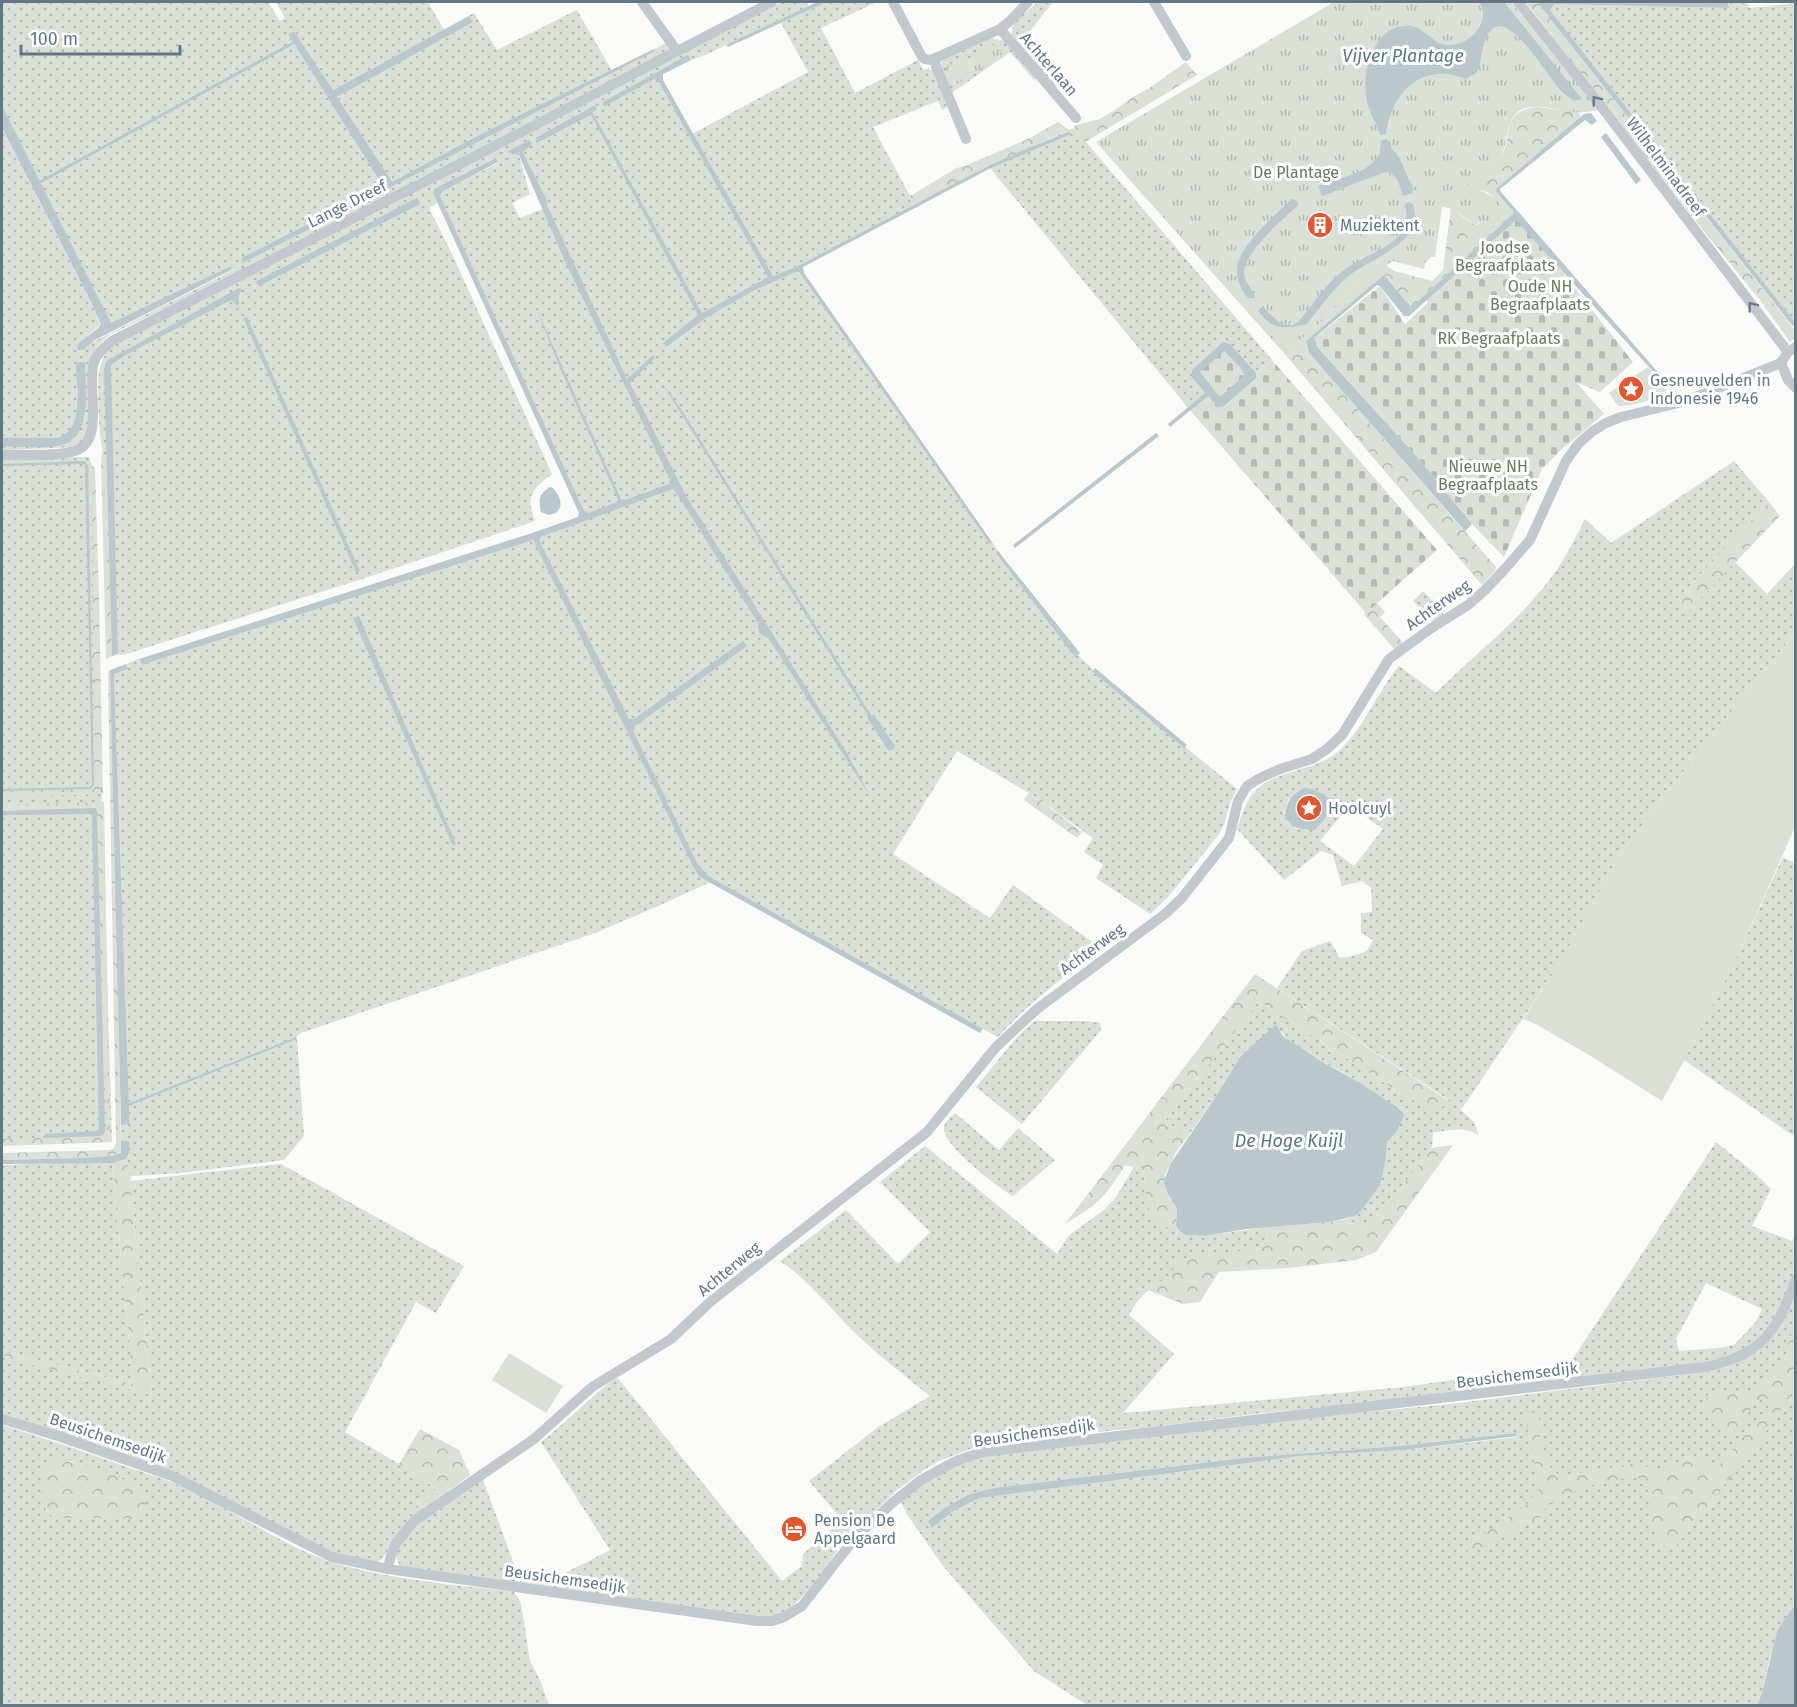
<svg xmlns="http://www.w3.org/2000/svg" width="1797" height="1707" font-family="'Fira Sans',sans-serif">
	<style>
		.grass { fill: url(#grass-dots); fill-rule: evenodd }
		.forest { fill: url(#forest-crowns) }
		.cemetery { fill: url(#cemetery-stones) }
		.park { fill: url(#park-tufts) }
		.garden { fill: #dadfd7 }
		.water { fill: #bbc7cb; fill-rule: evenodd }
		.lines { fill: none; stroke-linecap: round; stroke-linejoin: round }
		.stream { stroke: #bbc7cb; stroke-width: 3 }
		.minor { stroke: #c3c8cc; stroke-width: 10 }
		.oneway { stroke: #6a7a87 }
		.labels { text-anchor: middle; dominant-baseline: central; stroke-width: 6; stroke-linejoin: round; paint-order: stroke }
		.street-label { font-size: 16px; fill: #657683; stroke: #fff }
		.park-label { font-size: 16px; fill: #687a64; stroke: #fff }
		.poi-label { font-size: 16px; fill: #657683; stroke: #fff; text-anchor: start }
		.water-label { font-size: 18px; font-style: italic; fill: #60757c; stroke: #fff }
	</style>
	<defs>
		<pattern id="grass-dots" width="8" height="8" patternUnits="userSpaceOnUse" patternTransform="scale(1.5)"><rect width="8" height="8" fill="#dadfd7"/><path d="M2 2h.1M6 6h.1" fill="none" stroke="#b4b9b4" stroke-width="1.8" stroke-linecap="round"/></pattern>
		<pattern id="forest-crowns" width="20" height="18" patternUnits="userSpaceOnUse" patternTransform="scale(1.5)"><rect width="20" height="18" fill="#dadfd7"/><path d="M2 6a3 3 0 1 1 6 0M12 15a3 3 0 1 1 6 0" fill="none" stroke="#b4b9b4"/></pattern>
		<pattern id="cemetery-stones" width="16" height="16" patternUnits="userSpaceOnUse" patternTransform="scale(1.5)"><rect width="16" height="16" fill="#dadfd7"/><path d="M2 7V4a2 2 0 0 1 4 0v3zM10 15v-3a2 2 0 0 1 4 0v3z" fill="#b4b9b4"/></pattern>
		<pattern id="park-tufts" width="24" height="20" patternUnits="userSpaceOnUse" patternTransform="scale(1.5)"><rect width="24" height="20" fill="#dadfd7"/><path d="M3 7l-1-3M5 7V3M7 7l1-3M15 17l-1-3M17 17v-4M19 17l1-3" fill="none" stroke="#b4b9b4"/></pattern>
	</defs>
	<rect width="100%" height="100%" fill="#fafaf8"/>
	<path class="grass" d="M2 2H268L280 21 285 18 276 2H428L444 30 333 90 294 31 288 34 384 186 391 182 337 97 472 22 469 16 474 13 497 50 577 10 612 71 473 138 404 176 478 142 655 51 654 49 667 43 671 49 235 275 109 335 97 347 89 364 87 383 89 431 77 447 2 450V129L90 300 101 324 88 335 87 345 233 270V268L231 266 111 324 2 105ZM359 199 243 263 241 258Z
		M782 2H806L809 6 705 55 691 60 663 74 661 78 692 134 808 72 781 23 827 2H877L821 28 855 93 918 60 923 70 929 68 930 70 933 68 948 107 942 110 938 101 873 127 910 196 913 207 796 267 763 280 699 315 663 343 668 347 706 318 755 290 796 272H799L990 543 992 542 1036 605 1071 649 1119 693 1237 789 1230 803 1224 825 1217 837 1168 897 1150 914 1096 878 1103 865 1084 852 1093 838 1029 793 957 751 893 854 990 918 1013 885 1102 949C1065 975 1029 1003 998 1037L927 999 715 880 658 906 595 933 301 1033 296 1037 129 1103 114 674 128 669 126 664 139 659 140 665 373 586 530 540H533L537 546 539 540 543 536 586 516 440 196 442 192 498 163 496 158 433 190 437 203 429 208 453 256 552 474C532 489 525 496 535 521L362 579 123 655 118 654 113 470 109 395 107 461C105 458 103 455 103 452 99 438 96 382 100 368 102 359 106 351 114 345ZM595 105 597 109 591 115 539 142 535 138ZM529 140 523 151 548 207 520 218 512 203 530 194 519 155Z
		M1037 2H1053L1021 42 1058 87 1055 88 1010 36 1012 34 1011 32 1013 30 1012 28 1014 25 1012 23 1025 10 1027 12Z
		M1704 2H1750H1746L1750 8 1795 3V322L1550 10 1553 4 1729 8 1728 2Z
		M992 37 995 40 997 39 1000 41 1002 39 1037 77 1034 80 1010 52 952 93 940 65 942 64 941 61Z
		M1074 128 1272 360 1256 373 1230 344 1208 395 1190 410 990 168 1069 133 1047 140Z
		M89 457 92 466 112 1142 2 1146V458Z
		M1734 461 1769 502 1678 598 1689 610 1735 562 1767 594 1795 564V633L1704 745 1621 852 1558 966 1461 1110 1474 1122 1479 1136C1466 1125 1449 1131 1433 1132L1432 1148 1410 1177 1385 1205 1374 1219 1363 1226 1349 1223 1347 1219C1368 1211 1380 1181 1386 1161 1387 1155 1385 1147 1387 1142 1389 1138 1394 1134 1397 1131 1388 1119 1378 1098 1368 1089 1340 1065 1297 1057 1276 1025L1241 1056 1213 1101 1188 1136 1165 1121 1259 1001 1406 1097 1449 1100 1277 988 1302 951 1330 941 1340 958 1349 957 1367 951 1373 940 1361 933V913L1372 912 1371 888 1362 881 1342 886 1333 855 1321 851 1284 880 1237 829C1241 818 1244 805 1252 795 1273 767 1316 774 1341 749 1365 726 1377 692 1399 666L1436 693C1475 654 1524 617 1556 571 1567 555 1576 537 1585 519L1611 543ZM1289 799 1315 830 1296 829 1284 813ZM1350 805 1383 829 1354 866 1320 841Z
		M1422 592H1424L1443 613V616L1433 623 1413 601Z
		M1783 857 1795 863V1137L1684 1060 1738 955Z
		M1034 1021H1087L1100 1023 1101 1030 1022 1124 976 1087 1017 1037Z
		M297 1039 304 1136 284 1160 180 1173 131 1176 126 1159 129 1153V1141H121V1125L129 1123V1106Z
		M955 1113 999 1150 1018 1128 1055 1160 1013 1196C999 1188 941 1144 944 1128 944 1122 951 1117 955 1113Z
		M1716 1142 1757 1175 1771 1189 1752 1226 1792 1241 1795 1236 1796 1269 1781 1304 1765 1333 1745 1349 1732 1355 1702 1363 1565 1380 1564 1372ZM1706 1283 1762 1309 1756 1322 1734 1345 1719 1348 1679 1351 1676 1339Z
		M925 1146 1057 1254 1068 1236 1104 1210 1116 1197 1134 1167 1142 1156 1146 1197 1161 1228 1176 1225 1179 1231 1195 1236H1205L1268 1227 1266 1238 1259 1249 1225 1254 1153 1285 1136 1303 1129 1315 1174 1354 1123 1413 1404 1387 1551 1366 1553 1382 1345 1405 1262 1413 1160 1426 1006 1441 976 1447 939 1461 924 1470 896 1491 851 1534 839 1548 823 1573 798 1601 788 1610 769 1618 400 1567 397 1559V1548L417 1523 452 1498 483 1480 517 1572 561 1575 610 1550 541 1442C567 1422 590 1397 617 1377L782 1581 802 1566 803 1554 842 1520 809 1481 877 1428 930 1396C904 1375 878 1355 854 1332 830 1308 809 1280 780 1261L846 1210 898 1264 930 1232 880 1182Z
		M81 1162 112 1163 133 1384 6 1352 152 1395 130 1181 281 1164 464 1266 436 1313 416 1302 345 1432 399 1464 437 1489 410 1511 414 1517 382 1559 375 1563 336 1554 218 1495 2 1417V1165Z
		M1795 1297V1605L1791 1610 1770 1657 1762 1693 1757 1705H1087L1034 1671 943 1566 906 1513 900 1500 924 1480 968 1457 1356 1413 1450 1404 1696 1373 1760 1349 1772 1338ZM1516 1433 1517 1437 1404 1450 1300 1456 980 1498 955 1510 932 1528 945 1508 994 1488 1244 1458 1399 1446Z
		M2 1425C44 1438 86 1452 127 1467 146 1473 165 1479 183 1487 236 1510 283 1548 338 1564 395 1580 456 1585 514 1592L521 1603 530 1661 540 1680 549 1705H2ZM68 1460 132 1483 134 1519 60 1518 51 1515 45 1508Z"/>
	<path class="forest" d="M1525 2H1537L1795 330V338L1790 342 1760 300 1706 234Z
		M1186 62 1197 75 1085 142 1074 127 1076 125 1100 119 1115 110 1133 97 1151 87Z
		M1537 107 1577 112 1581 115 1579 119 1498 187 1497 193 1513 211V214L1413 306H1410L1385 276 1306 341 1309 353 1496 567 1495 571 1482 585 1283 352 1314 329 1358 283 1386 265 1394 271 1432 281 1443 270 1451 207C1468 220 1477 232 1499 223L1494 197 1487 192 1462 186C1475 179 1491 171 1500 158 1516 134 1498 112 1537 107Z
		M1058 122 1069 130 988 166 913 207 910 196 957 168 967 165 1030 138Z
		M102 451 107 461 112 656 106 659 101 462Z
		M92 466 95 468 99 596 103 794 2 797V791L91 789 94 785Z
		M1769 502 1780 516 1689 610 1678 598Z
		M1377 603 1385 612 1380 617 1404 644 1395 650 1364 614Z
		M110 670 116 852 121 1153 111 1156 83 1158 2 1160V1153L110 1150 114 1148 116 1143 108 672Z
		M1029 793 1082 832 1077 838 1024 800Z
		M104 802 110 1130 108 1139 112 1142 2 1145V1139L99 1136 106 1126 96 808 2 811V805Z
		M1255 974 1452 1103 1434 1110 1406 1097 1259 1001 1165 1121 1188 1136 1176 1152 1165 1175 1167 1192 1177 1209 1176 1225 1161 1228 1152 1222 1146 1197 1142 1157 1134 1167 1125 1165C1106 1196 1098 1205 1066 1223Z
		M1453 1145 1376 1252 1356 1260 1288 1268 1219 1272 1200 1302 1183 1304 1148 1290 1153 1285 1172 1276 1174 1264 1189 1257 1259 1249 1266 1238 1268 1227 1330 1222 1347 1219 1349 1223 1363 1226C1375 1219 1378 1213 1387 1203 1403 1185 1418 1167 1432 1148Z
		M126 1159 131 1176 130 1181 152 1395 4 1358 6 1352 133 1384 112 1163Z
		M1795 1322V1386L1792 1393 1761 1439 1676 1546 1668 1549 1655 1536 1647 1485 1643 1478 1621 1479 1595 1484 1571 1493 1548 1505 1539 1518 1490 1544 1467 1552 1472 1542 1526 1505 1540 1488 1524 1412 1538 1410 1541 1444 1549 1466 1560 1476 1632 1464 1660 1469 1697 1456 1715 1470 1771 1404 1765 1397 1756 1402 1735 1432 1723 1434 1704 1413 1707 1395C1720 1393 1738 1394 1750 1390 1782 1380 1787 1350 1795 1322Z
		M420 1429 459 1450 470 1475 414 1517 410 1511 437 1489 399 1464Z
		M52 1458C67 1459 131 1478 140 1489 146 1496 147 1506 144 1515L135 1519 60 1518C35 1513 41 1477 48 1459Z"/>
	<path class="cemetery" d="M1515 220H1518L1544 249 1633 362 1600 392 1576 382 1604 414 1562 449 1542 469 1504 557 1472 524 1418 458 1318 348 1314 338 1380 286 1405 324 1428 303 1426 300Z
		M1230 344 1256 373 1272 360 1437 550 1366 613 1190 410 1207 395 1192 377V370Z"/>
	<path class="park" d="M1334 2H1511L1599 110C1592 111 1584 113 1576 112 1559 111 1543 104 1526 108 1504 113 1510 142 1500 158 1491 171 1476 179 1463 185 1478 190 1514 198 1499 223 1470 235 1467 209 1442 207L1435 257H1431L1425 263 1424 269 1393 261 1358 283 1314 329 1283 352 1096 142Z
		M990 42 1003 54 958 84 945 72 947 65 971 58Z"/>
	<path class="garden" d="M1648 367 1668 388C1659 400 1633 406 1618 406L1609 393Z
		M1795 633V827L1738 955 1701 1029 1662 1101 1594 1058 1536 1024 1523 1019 1558 966 1621 852 1704 745Z
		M509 1353 563 1386 546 1413 492 1380Z"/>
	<path class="water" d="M817 2H827L728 47 726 45Z
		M1480 2H1504L1582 99 1574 101C1568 96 1561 92 1557 86 1547 74 1510 12 1492 29 1481 39 1483 59 1477 72L1466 79C1424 61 1391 91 1386 134L1381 135C1376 124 1370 113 1367 101 1360 73 1374 21 1412 26 1422 28 1430 38 1439 43 1457 51 1482 35 1483 15 1483 11 1481 5 1480 2Z
		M1537 2H1728L1729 8 1554 4 1550 10 1795 322V327L1791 324Z
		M469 16 473 22 337 97 392 182 473 138 654 49 655 51 243 263 241 258 383 186 288 34 294 31 333 90Z
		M688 55 691 60 663 74V80L773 276 796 267 988 166 1030 147 1069 132 1071 134 989 169 803 267 804 273 992 542 990 544 799 272H796L755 290 706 318 667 347 663 343 698 315 591 115 539 142 535 138 595 105 597 109 593 113 702 313 768 277 659 82 654 79 605 106 603 105V102Z
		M2 105 111 323 231 266 233 269 95 340 83 350H77L78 344 98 328 101 324 90 300 2 128Z
		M1591 113 1597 121 1592 125 1585 120 1500 189V191L1670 386V388H1668L1516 220 1409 316H1404L1380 286 1377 285 1314 338 1318 348 1418 458 1472 524 1465 531 1309 353 1306 341 1384 275 1410 306H1413L1513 214V211L1497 193 1496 190 1498 187 1584 114Z
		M1606 133 1641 180 1636 184 1601 137Z
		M1387 139 1392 149 1399 157 1413 189 1412 193 1403 196C1401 189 1397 174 1389 172 1384 171 1332 193 1322 196L1318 186C1334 180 1373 172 1379 154 1381 150 1380 144 1382 140Z
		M529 140 532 144 523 152 546 199 548 207 627 379 653 355 655 358 630 383 685 494 847 753 870 796 769 639 759 633 758 623 679 497 673 489 543 536 539 540 629 719H634L743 641 747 646 635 726 633 731 697 863 708 876 983 1029 980 1033 700 877 694 868 533 540 141 665 139 659 532 533 578 517 579 513 433 193 434 189 496 158 498 162 442 192 440 196 584 511 588 513 615 503 618 500 617 497 560 368 534 303 621 499 625 500 669 484 670 480 564 259 519 155 507 152Z
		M417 198 420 204 259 286 255 282Z
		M1292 199 1296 200 1298 203V206C1283 218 1244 253 1244 273 1244 283 1253 288 1255 298H1248C1242 290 1237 282 1237 272 1235 248 1276 215 1292 199Z
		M1408 202 1413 204C1414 210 1416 216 1415 222 1411 246 1363 263 1346 278 1331 292 1319 309 1306 325 1282 327 1276 333 1258 311L1261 307C1274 314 1281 333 1298 322 1314 304 1325 284 1344 270 1361 257 1390 249 1402 232 1408 224 1407 214 1405 205Z
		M239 288 242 290 238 297 239 304 237 306 231 300 124 356 112 364 111 367 118 654 112 656 104 372 106 361Z
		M247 317 360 571 356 572 243 318Z
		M1223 342 1230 344 1256 373V378L1224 406 1218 407 1208 396 1170 427 1168 424 1205 393 1192 377V370ZM1224 351 1239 366 1245 375 1221 396H1219L1200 372Z
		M76 362H85C85 389 94 441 57 446 40 449 20 446 2 447V438H57C86 430 76 386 76 362Z
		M661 381 685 415 871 715H874L895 746 893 750H888L868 719 867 714Z
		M1156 433 1159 436 1015 548 1013 545Z
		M84 461 88 465 94 785 91 789 2 791V789L89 787 92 785 85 464 2 466V464Z
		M550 487 553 488C559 496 565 504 556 513L549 515 541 512C538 499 539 494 550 487Z
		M998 551 1080 653 1075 657 996 553Z
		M359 616 456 844 453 846 353 618Z
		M126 664 128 669 114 674 129 1103 296 1037 297 1039 129 1106V1124L121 1125 110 670Z
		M1095 668 1187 745 1184 748 1093 672Z
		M1305 788C1315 789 1328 795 1333 804L1331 811 1315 830C1301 830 1292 829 1285 816 1286 801 1292 794 1305 788Z
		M96 808 97 812 105 1131 103 1135 99 1136 45 1138V1134L97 1131 99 1129 92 817 91 815 89 814 2 815V811Z
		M1276 1024 1283 1036 1319 1060 1357 1081 1398 1108 1404 1115 1397 1131 1387 1142 1386 1159 1380 1185 1361 1211 1355 1216 1330 1222 1247 1229 1205 1236 1186 1235 1179 1231 1176 1225 1177 1209 1167 1192 1164 1181 1171 1163 1213 1101 1241 1056Z
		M121 1141H129V1153L126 1159 112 1163 2 1164V1160L83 1158 111 1156 121 1153Z
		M1516 1433 1517 1436 1404 1450 1300 1456 980 1498 955 1510 932 1528 928 1521 945 1508 968 1495 994 1488 1244 1458 1399 1446Z
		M1795 1605V1705H1757L1762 1693 1777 1632 1782 1623Z"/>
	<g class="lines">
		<path class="stream" d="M40 182 293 43"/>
		<path class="minor" d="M642 2 677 51
			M893 2 922 57 925 59 931 60 1000 29 1010 21 1028 2
			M1154 2 1186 56
			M1518 2 1597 101 1788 352
			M1000 29 1076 118
			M935 58 936 66 966 139
			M1781 363 1788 380 1796 388
			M2 455C22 454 56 457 75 451 106 441 86 386 94 362 97 353 105 347 112 341L477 155 772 2
			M2 1419 58 1436 172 1476 332 1557 388 1569 757 1621H772L784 1617 802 1606 855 1538 892 1503 921 1480 956 1461 982 1452 1705 1367C1763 1355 1776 1332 1796 1279
			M388 1569 390 1559 396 1543 414 1521 534 1439 592 1387 671 1339 710 1302 927 1132 996 1047 1037 1009 1165 914 1182 898 1229 838 1238 801 1247 786 1260 778 1280 769 1312 759 1327 749 1342 735 1389 659 1430 629 1468 605 1485 590 1503 571 1530 540 1566 461 1579 443 1593 431 1606 423 1621 417 1683 402 1781 363 1788 352 1796 347"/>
	</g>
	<defs><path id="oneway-chevron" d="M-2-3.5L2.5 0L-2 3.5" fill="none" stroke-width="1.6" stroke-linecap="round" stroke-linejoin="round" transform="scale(1.5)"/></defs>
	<g class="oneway">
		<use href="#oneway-chevron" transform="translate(1596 100) rotate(-128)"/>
		<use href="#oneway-chevron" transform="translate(1752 306) rotate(-128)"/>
	</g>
	<defs>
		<g id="building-disc" transform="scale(1.35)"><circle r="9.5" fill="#e4572e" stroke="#fff"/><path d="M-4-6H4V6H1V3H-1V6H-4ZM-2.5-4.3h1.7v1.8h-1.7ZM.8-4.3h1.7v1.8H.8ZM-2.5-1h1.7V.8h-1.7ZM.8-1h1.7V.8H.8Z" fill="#fff"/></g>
		<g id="sight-disc" transform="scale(1.35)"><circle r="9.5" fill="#e4572e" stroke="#fff"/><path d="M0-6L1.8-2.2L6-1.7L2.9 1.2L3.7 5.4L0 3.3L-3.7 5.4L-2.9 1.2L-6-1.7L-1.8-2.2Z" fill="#fff"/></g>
		<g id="hotel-disc" transform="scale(1.35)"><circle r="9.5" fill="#e4572e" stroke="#fff"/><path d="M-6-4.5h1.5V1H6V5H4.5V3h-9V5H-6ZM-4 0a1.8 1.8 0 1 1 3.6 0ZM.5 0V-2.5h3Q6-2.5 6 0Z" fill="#fff"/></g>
	</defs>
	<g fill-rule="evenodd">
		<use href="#building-disc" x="1320" y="225"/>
		<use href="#sight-disc" x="1631" y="389"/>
		<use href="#sight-disc" x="1309" y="808"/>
		<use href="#hotel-disc" x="794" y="1529"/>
	</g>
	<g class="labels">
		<g class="street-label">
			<text transform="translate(1049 64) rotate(49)">Achterlaan</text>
			<text transform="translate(1666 167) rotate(53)">Wilhelminadreef</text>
			<text transform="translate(347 204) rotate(-27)">Lange Dreef</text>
			<text transform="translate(1438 605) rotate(-35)">Achterweg</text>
			<text transform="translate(1092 949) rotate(-36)">Achterweg</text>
			<text transform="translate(729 1269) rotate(-39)">Achterweg</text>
			<text transform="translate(1517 1375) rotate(-7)">Beusichemsedijk</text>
			<text transform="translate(1034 1433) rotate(-8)">Beusichemsedijk</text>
			<text transform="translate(108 1438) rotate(19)">Beusichemsedijk</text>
			<text transform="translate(565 1579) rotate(8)">Beusichemsedijk</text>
		</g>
		<g class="park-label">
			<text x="1296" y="172">De Plantage</text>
			<text x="1505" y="247">Joodse<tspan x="1505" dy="18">Begraafplaats</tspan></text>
			<text x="1540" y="286">Oude NH<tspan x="1540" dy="18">Begraafplaats</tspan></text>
			<text x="1499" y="338">RK Begraafplaats</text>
			<text x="1488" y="466">Nieuwe NH<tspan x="1488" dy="18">Begraafplaats</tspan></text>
		</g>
		<g class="poi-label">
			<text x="1340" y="225">Muziektent</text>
			<text x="1650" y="380">Gesneuvelden in<tspan x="1650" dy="18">Indonesie 1946</tspan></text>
			<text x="1328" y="808">Hoolcuyl</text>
			<text x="814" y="1520">Pension De<tspan x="814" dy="18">Appelgaard</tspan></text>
		</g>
		<g class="water-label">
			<text x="1403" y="56">Vijver Plantage</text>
			<text x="1289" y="1141">De Hoge Kuijl</text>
		</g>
	</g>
	<rect width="1797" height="1707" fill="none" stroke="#657683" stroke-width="6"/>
	<path d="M21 45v9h159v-9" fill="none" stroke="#657683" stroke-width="3"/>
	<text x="30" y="45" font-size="18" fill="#657683" stroke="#ffffff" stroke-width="4.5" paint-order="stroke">100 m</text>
</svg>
